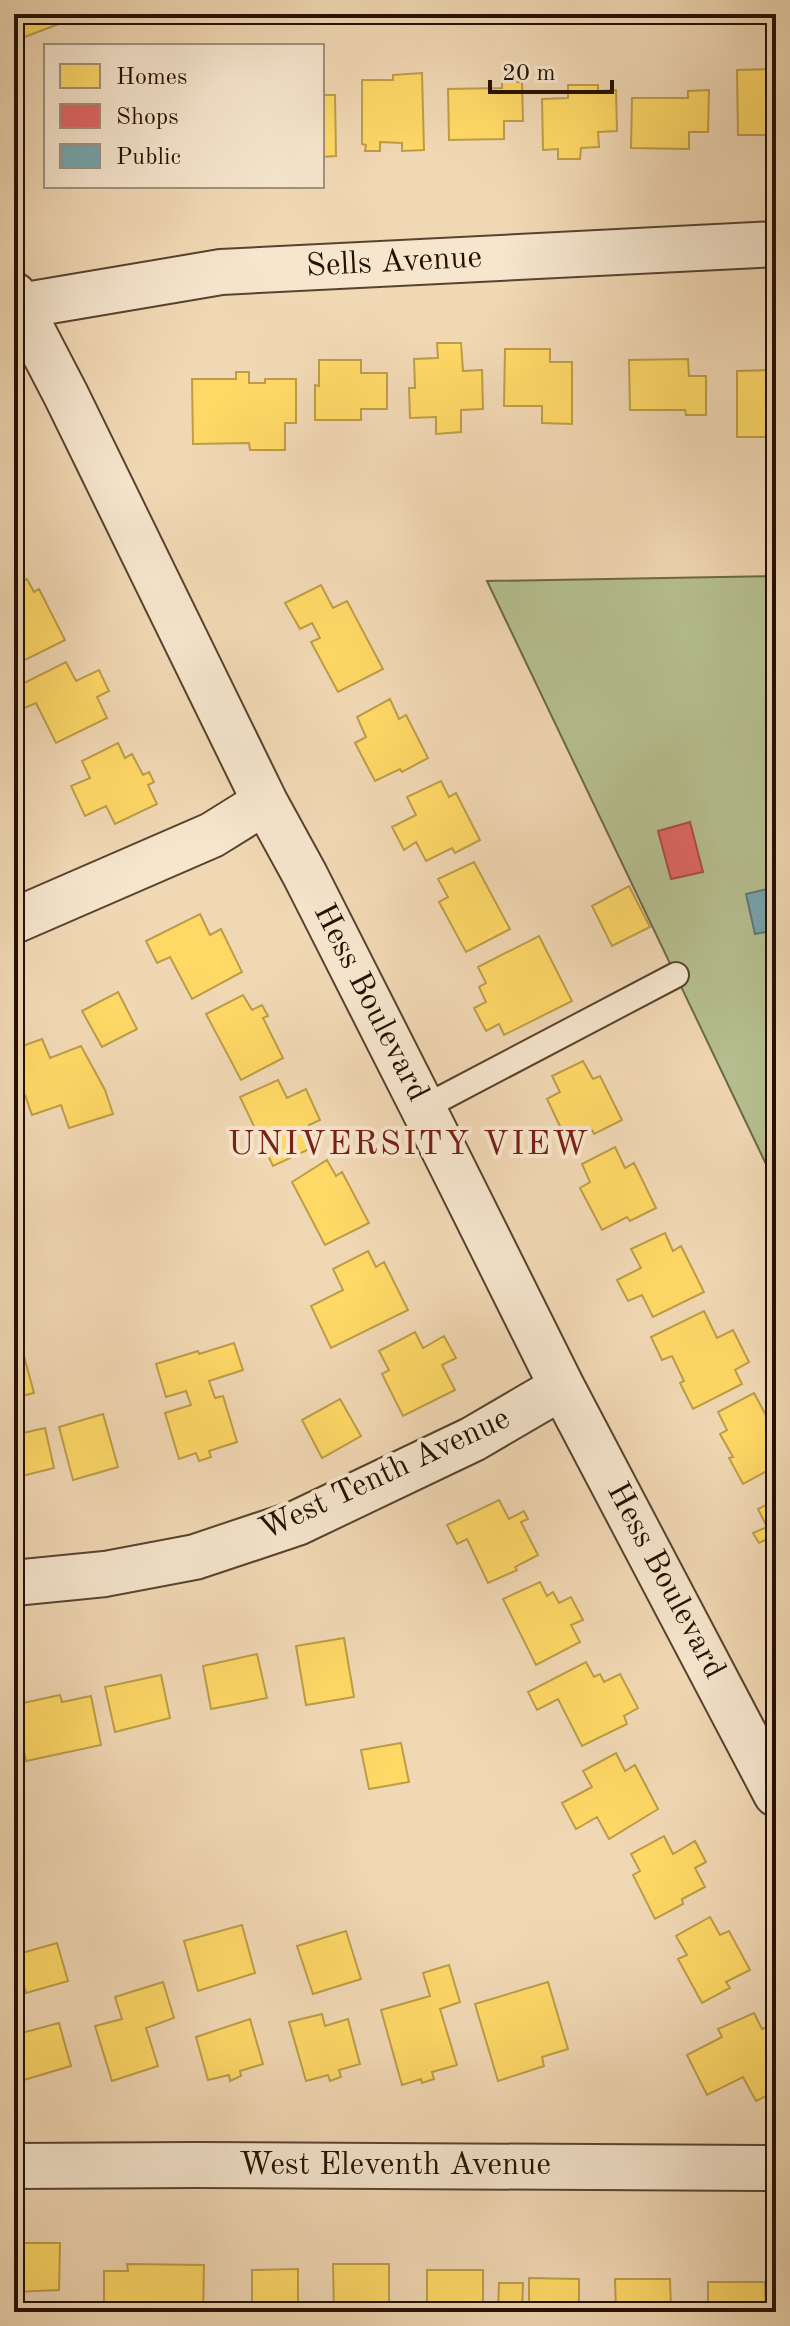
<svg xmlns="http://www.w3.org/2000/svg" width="790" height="2326" font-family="'Old Standard TT',serif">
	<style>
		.green { fill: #b6c090; stroke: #6d6848; stroke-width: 2 }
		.homes { fill: #ffd966; stroke: #bd9d48; stroke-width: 2 }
		.shops { fill: #e06666; stroke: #a84c48; stroke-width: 2 }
		.public { fill: #76a5af; stroke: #5d797b; stroke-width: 2 }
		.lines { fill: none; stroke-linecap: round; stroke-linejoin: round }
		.service-casing { stroke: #57432e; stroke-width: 28 }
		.minor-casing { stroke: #57432e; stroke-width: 48 }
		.service { stroke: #f6e6ce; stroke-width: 24 }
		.minor { stroke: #f6e6ce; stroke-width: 44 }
		.labels { text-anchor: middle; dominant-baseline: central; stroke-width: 8; stroke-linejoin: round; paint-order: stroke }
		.street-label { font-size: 32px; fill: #241101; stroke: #f6e6ce }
		.neighbourhood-label { font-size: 34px; letter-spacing: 2px; fill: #7a1f14; stroke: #f6e6ce }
	</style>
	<rect width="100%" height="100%" fill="#f1d8b4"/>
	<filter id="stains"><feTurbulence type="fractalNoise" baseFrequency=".0025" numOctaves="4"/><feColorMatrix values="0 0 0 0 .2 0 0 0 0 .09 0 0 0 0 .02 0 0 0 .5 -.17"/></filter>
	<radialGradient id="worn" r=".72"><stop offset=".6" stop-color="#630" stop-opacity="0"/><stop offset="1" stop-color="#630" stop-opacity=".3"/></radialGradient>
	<path class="green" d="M776 576V1185L487 581Z"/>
	<path class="homes" d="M14 14H71L63 17 64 22 14 41Z
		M773 69V85H776V135H738L737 70Z
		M422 73 424 150 402 151V143L380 142V151H365L366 145 362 144V80H393V75Z
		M502 82H522L523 121H504V139L449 140 448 89 502 88Z
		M568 85H598V91L616 90 617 131 598 132 599 147 581 148 580 159H558V149L543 150 542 99 568 98Z
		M709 90 708 132H689V149L631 148 632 98H688V91Z
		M322 95H335L336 156 322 157Z
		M437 343H461L463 371 482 370 483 409 461 410V432L436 434V417L410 418 409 388H415L414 359 438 358Z
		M505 349H550V362H572V424L542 423V406H504Z
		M688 359 689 376H706V415H686L685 410H630L629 360Z
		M319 360H361V373H387V409H361V420H315V385L319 386Z
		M769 370H776V437H737V371Z
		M236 372H249V383H265V379H296V423H285V450H250L249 443 193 444 192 379H236Z
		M14 530 24 549 14 555Z
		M27 579 34 592 39 589 65 640 21 662 14 648V585Z
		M321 585 333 608 347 601 383 669 338 692 311 642 320 638 312 623 300 629 285 603Z
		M66 662 76 681 99 670 109 691 97 697 107 718 56 743 36 703 22 709 14 693V688Z
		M390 699 399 719 406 715 428 758 402 772 400 769 375 781 355 743 366 737 357 717Z
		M118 743 125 758 132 754 143 775 149 772 154 782 148 785 157 804 115 824 106 806 85 816 71 786 90 778 82 761Z
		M441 781 449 797 456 793 480 840 455 853 452 848 426 861 416 842 404 850 392 827 416 815 407 797Z
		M474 862 510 929 466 952 439 902 448 897 438 879Z
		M629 886 650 927 612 946 592 906Z
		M200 914 210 935 221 929 242 972 192 999 170 957 157 963 146 941Z
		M539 936 572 1001 504 1035 499 1024 486 1031 474 1008 486 1002 479 987 486 983 478 967Z
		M118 992 137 1029 102 1047 82 1011Z
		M243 995 252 1010 262 1005 268 1016 263 1018 283 1058 241 1080 206 1014Z
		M42 1039 50 1058 81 1046 105 1090 113 1114 69 1128 61 1105 32 1115 25 1095 14 1098V1049Z
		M583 1061 593 1079 600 1076 622 1120 594 1134 592 1130 568 1143 547 1099 560 1092 552 1076Z
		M278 1080 287 1098 306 1089 320 1120 309 1125 318 1145 273 1166 240 1097Z
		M615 1147 625 1168 634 1163 656 1208 630 1221 627 1217 602 1230 580 1188 590 1182 582 1164Z
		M327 1160 336 1176 342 1172 369 1223 325 1245 292 1182Z
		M665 1233 673 1251 681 1246 704 1292 653 1317 642 1295 628 1301 617 1280 641 1268 631 1249Z
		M368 1251 376 1267 384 1262 408 1310 331 1348 311 1306 343 1290 333 1269Z
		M704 1311 717 1338 733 1330 749 1362 735 1370 742 1384 693 1409 680 1383 684 1381 672 1356 662 1360 651 1337Z
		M415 1332 423 1348 444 1336 456 1358 442 1365 455 1390 403 1416 382 1374 389 1370 379 1351Z
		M234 1343 243 1370 209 1381 215 1398 223 1396 237 1442 209 1451 211 1457 199 1461 196 1453 179 1459 165 1413 191 1405 186 1391 166 1397 156 1364 198 1351 199 1354Z
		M24 1356 34 1393 14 1398V1358Z
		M754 1393 776 1434V1466L743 1484 729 1458 733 1457 720 1434 727 1430 718 1412Z
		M340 1399 361 1436 322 1458 302 1420Z
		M103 1414 118 1467 73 1480 59 1427Z
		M45 1428 54 1468 14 1478V1435Z
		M499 1500 509 1519 524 1511 528 1519 521 1522 538 1555 515 1567 517 1570 488 1583 467 1539 457 1544 447 1525Z
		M776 1500V1562L765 1540 759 1543 753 1533 767 1527 758 1509Z
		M540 1582 547 1596 553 1592 559 1603 571 1597 583 1620 571 1625 580 1642 536 1665 503 1599Z
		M344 1638 354 1697 306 1705 296 1646Z
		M257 1654 267 1698 211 1709 203 1666Z
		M586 1662 594 1677 600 1674 604 1682 620 1674 638 1708 624 1716 627 1724 582 1746 558 1699 537 1710 528 1692Z
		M161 1675 170 1718 115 1732 105 1687Z
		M60 1695 62 1702 91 1696 101 1745 26 1761 14 1705Z
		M401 1743 409 1782 369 1789 361 1750Z
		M616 1753 625 1771 635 1765 658 1809 609 1839 597 1817 576 1829 562 1803 592 1787 583 1771Z
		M664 1836 673 1854 695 1841 706 1862 695 1868 705 1887 682 1899 683 1904 655 1919 633 1875 640 1871 631 1854Z
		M710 1917 720 1935 729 1931 750 1970 726 1982 730 1988 702 2003 678 1959 687 1955 676 1936Z
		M242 1925 255 1973 198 1991 184 1941Z
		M346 1931 361 1979 313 1994 297 1946Z
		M57 1943 68 1981 26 1993 15 1955Z
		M449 1965 460 2002 440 2009 457 2065 432 2072 434 2079 422 2083 421 2079 402 2085 381 2010 430 1996 423 1973Z
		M163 1982 174 2018 146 2028 158 2066 112 2081 95 2026 122 2019 115 1997Z
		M548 1982 568 2049 542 2057 544 2066 498 2081 475 2004Z
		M754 2013 762 2029 767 2027 776 2044V2091L756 2101 743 2077 707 2095 687 2055 722 2037 718 2029Z
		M322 2014 325 2026 348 2019 360 2064 339 2070 341 2077 330 2081 328 2075 306 2081 289 2022Z
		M250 2019 263 2064 240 2071 241 2076 230 2081 229 2075 208 2080 196 2037Z
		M59 2023 71 2066 17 2082 14 2071V2035Z
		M15 2243H60L59 2290 15 2292Z
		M127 2264 204 2265 203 2312 104 2309V2271H128Z
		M333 2264H389V2312H334Z
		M298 2269V2312H252V2270Z
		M427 2270H483V2312H427Z
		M529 2278 579 2279V2312H529Z
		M615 2279H670L671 2312H616Z
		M708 2282H765L766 2312H708Z
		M499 2283H523L522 2312H498Z"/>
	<path class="shops" d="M690 822 703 872 671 879 658 831Z"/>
	<path class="public" d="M776 887V930L755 934 746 894Z"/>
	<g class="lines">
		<g class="service-casing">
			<path id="service" d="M423 1108 676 975"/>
		</g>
		<g class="minor-casing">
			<path id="minor" d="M14 295 66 395 265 802 305 875 423 1108 562 1387 776 1794
				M14 307 221 272 776 244
				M14 921 212 835 265 802
				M14 1583 105 1574 195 1557 297 1523 473 1439 562 1387
				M14 2166 194 2165 776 2168"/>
		</g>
		<use href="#service" class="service"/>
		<use href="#minor" class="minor"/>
	</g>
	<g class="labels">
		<g class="street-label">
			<text transform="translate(394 263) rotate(-3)">Sells Avenue</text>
			<text transform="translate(370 1003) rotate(63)">Hess Boulevard</text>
			<text transform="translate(385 1475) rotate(-25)">West Tenth Avenue</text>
			<text transform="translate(665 1581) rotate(62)">Hess Boulevard</text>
			<text x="395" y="2166">West Eleventh Avenue</text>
		</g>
		<g class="neighbourhood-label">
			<text x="409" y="1145">UNIVERSITY VIEW</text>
		</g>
	</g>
	<rect width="790" height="2326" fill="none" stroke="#f1d8b4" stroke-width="48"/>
	<rect x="16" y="16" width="758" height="2294" fill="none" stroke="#241101" stroke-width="4"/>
	<rect x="24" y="24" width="742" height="2278" fill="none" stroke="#241101" stroke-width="2"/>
	<rect x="44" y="44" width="280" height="144" fill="#f6e6ce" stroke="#a2917c" stroke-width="2"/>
	<rect x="60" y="64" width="40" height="24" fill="#ffd966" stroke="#a2917c" stroke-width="2"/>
	<text x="116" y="84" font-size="24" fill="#241101">Homes</text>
	<rect x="60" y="104" width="40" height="24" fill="#e06666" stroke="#a2917c" stroke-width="2"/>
	<text x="116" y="124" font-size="24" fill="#241101">Shops</text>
	<rect x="60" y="144" width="40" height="24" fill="#76a5af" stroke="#a2917c" stroke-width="2"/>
	<text x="116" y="164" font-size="24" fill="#241101">Public</text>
	<path d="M490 80v12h122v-12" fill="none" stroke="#241101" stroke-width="4"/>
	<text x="502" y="80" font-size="24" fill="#241101" stroke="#f6e6ce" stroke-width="6" paint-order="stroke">20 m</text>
	<rect width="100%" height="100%" filter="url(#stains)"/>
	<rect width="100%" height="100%" fill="url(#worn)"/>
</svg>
